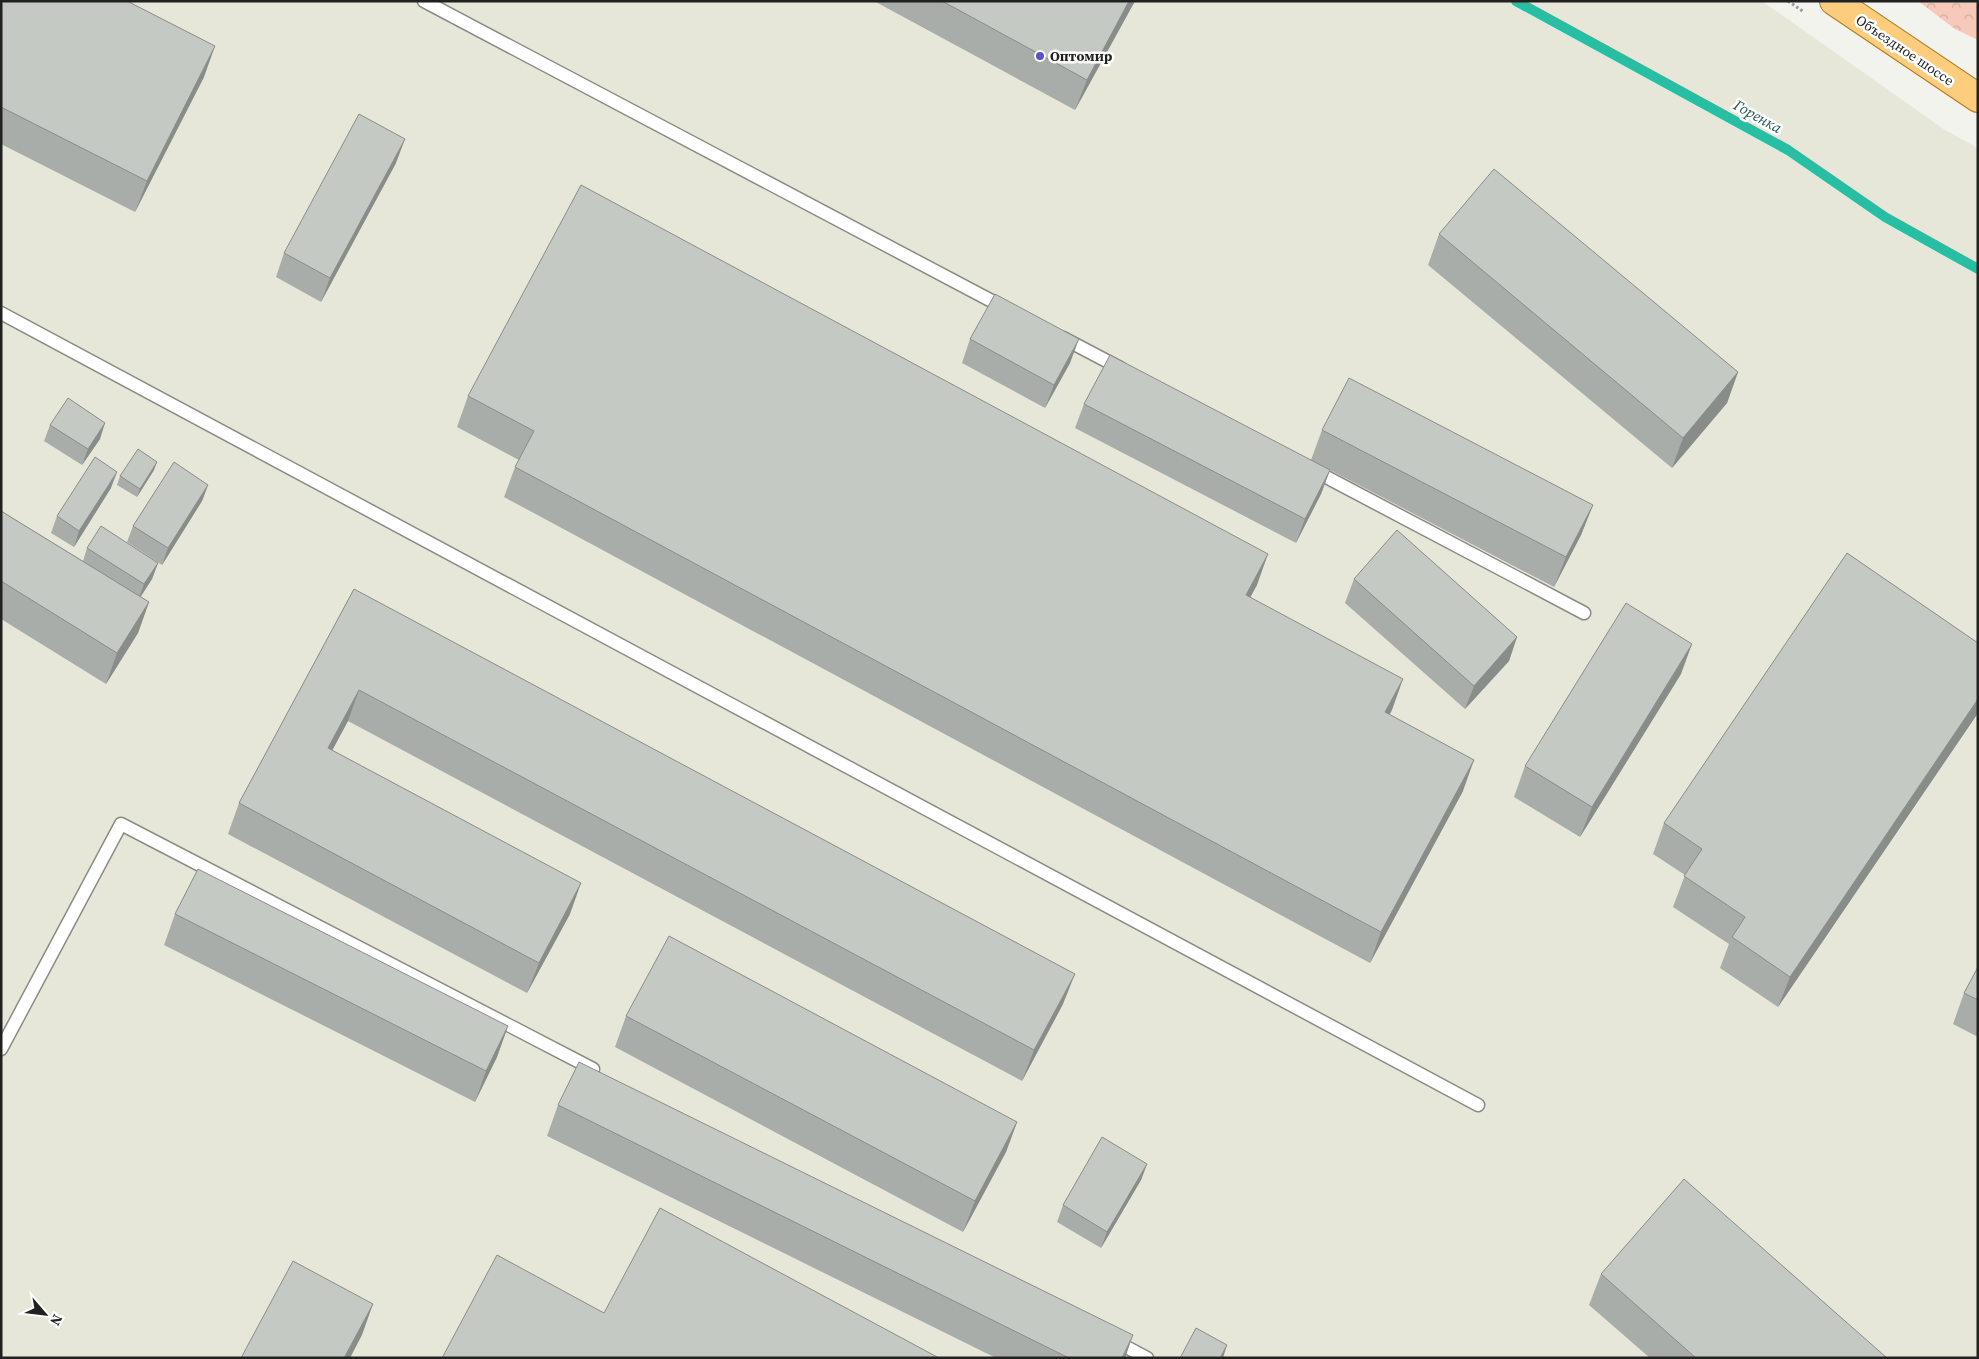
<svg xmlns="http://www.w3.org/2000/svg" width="1979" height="1359" font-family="'Source Serif 4',serif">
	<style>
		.built { fill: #e7e7d9 }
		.forest { fill: url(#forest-crowns) }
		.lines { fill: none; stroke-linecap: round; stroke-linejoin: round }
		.stream { stroke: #28bea3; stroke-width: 10 }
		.lane-casing { stroke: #8b8b85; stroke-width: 15 }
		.primary-casing { stroke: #af7b24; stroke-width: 30 }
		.path { stroke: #989994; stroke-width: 3; stroke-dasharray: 2.5 2.5; stroke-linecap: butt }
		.lane { stroke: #fff; stroke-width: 12 }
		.primary { stroke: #fdcd7d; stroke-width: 28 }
		.wall { fill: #a9ada9 }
		.shaded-wall { fill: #898d89 }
		.building { fill: #c4c9c4; stroke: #898d89 }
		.poi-dot { fill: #5952ca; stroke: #fff; stroke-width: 2 }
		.labels { text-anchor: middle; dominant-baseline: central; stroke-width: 5; stroke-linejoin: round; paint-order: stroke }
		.street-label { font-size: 14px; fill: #21211f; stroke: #fff }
		.poi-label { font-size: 14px; font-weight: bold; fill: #21211f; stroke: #fff; text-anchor: start }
		.water-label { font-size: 15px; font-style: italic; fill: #20584c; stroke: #fff }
	</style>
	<defs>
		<pattern id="forest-crowns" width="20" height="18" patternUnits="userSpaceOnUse" patternTransform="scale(1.25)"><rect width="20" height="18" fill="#f6c9ba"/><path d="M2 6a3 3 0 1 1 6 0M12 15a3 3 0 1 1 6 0" fill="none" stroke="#d3ac9f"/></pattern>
	</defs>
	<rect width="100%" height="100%" fill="#f2f3ec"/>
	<path class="built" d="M1 1H1762L1945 130 1978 148V1358H1Z"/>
	<path class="forest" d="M1918 1H1978V40L1955 29Z"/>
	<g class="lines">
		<path class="stream" d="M1516 1 1788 150 1885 217 1978 269"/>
		<g class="lane-casing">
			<path id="lane" d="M424 1 1005 308
				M1 313 1478 1105
				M1063 338 1120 368
				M1313 470 1584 613
				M1 1049 121 824 593 1069
				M1115 1341 1147 1358"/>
		</g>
		<g class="primary-casing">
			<path id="primary" d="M1834 1 1978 98"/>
		</g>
		<path class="path" d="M1788 1 1804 12"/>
		<use href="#lane" class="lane"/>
		<use href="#primary" class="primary"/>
	</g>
	<path class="wall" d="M1 1 204 77 135 212 1 144Z
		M874 1H1135L1075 110Z
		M396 163 321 302 276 277 284 253Z
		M1439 234 1738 372 1727 403 1672 468 1428 265Z
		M970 339 1070 363 1045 408 962 363Z
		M468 396 1257 585 1250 597 1392 710 1389 715 1463 791 1370 963 504 497 515 467 519 460 457 427Z
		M1084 404 1311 460 1322 430 1593 505 1581 535 1554 587 1330 470 1321 494 1296 543 1075 428Z
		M50 425 100 439 82 465 44 441Z
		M154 470 137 497 117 485 120 476Z
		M208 485 202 501 162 565 127 542 133 526Z
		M111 488 74 547 51 533 57 516Z
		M1 511 83 561 87 548 158 563 152 579 140 597 149 602 138 633 106 684 1 619Z
		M1354 579 1517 637 1509 661 1465 709 1345 603Z
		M354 589 1063 1004 1022 1081 348 721 332 750 570 914 527 993 228 834 239 803Z
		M1978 643V713L1778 1007 1720 968 1729 944 1673 907 1685 875 1653 854 1664 823Z
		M1681 674 1580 837 1514 797 1525 766Z
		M175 914 508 1026 497 1057 475 1102 164 945Z
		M1978 967V1037L1953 1024 1964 993Z
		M626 1016 1017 1122 1006 1152 963 1232 615 1047Z
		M558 1105 1125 1358H996L547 1136Z
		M1147 1164 1141 1180 1101 1248 1057 1222 1063 1205Z
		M1601 1274 1887 1358H1650L1589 1305Z"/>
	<path class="shaded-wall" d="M1129 1H1135L1075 110 1087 80Z
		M215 46 204 77 135 212 147 181Z
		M405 139 396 163 321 302 330 278Z
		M1079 339 1070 363 1045 408 1054 385Z
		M1738 372 1727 403 1672 468 1683 438Z
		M105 423 100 439 82 465 88 449Z
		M157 462 154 470 137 497 140 489Z
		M1330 470 1321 494 1296 543 1305 519Z
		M117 472 111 488 74 547 79 531Z
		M208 485 202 501 162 565 168 548Z
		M1593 505 1581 535 1554 587 1566 557Z
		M1268 554 1257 585 1235 626 1246 595Z
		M158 563 152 579 138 601 144 584Z
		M149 602 138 633 106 684 117 653Z
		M1517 637 1509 661 1465 709 1474 686Z
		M1692 644 1681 674 1580 837 1592 807Z
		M1403 679 1392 710 1374 743 1385 712Z
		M359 690 348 721 317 779 328 748Z
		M1978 699V713L1778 1007 1790 977Z
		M1474 760 1463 791 1370 963 1381 932Z
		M581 883 570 914 527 993 539 963Z
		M1075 974 1063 1004 1022 1081 1034 1050Z
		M508 1026 497 1057 475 1102 486 1071Z
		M1017 1122 1006 1152 963 1232 975 1201Z
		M1147 1164 1141 1180 1101 1248 1107 1232Z
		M373 1304 362 1335 350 1358H344Z
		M1133 1335 1125 1358H1122Z
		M1227 1345 1223 1358H1220Z"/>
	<path class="building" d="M1 1H127L215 46 147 181 1 107Z
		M942 1H1129L1087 80Z
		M359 114 405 139 330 278 284 253Z
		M1494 169 1738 372 1683 438 1439 234Z
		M581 185 1268 554 1246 595 1403 679 1385 712 1474 760 1381 932 515 467 534 431 468 396Z
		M995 294 1079 339 1054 385 970 339Z
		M1110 355 1330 470 1305 519 1084 404Z
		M1349 378 1593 505 1566 557 1322 430Z
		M68 398 105 423 88 449 50 425Z
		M138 449 157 462 140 489 120 476Z
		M95 457 117 472 79 531 57 516Z
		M174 462 208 485 168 548 133 526Z
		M1 511 149 602 117 653 1 581Z
		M101 526 158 563 144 584 87 548Z
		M1397 530 1517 637 1474 686 1354 579Z
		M1847 553 1978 643V699L1790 977 1732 937 1745 917 1684 876 1702 849 1664 823Z
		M354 589 1075 974 1034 1050 359 690 328 748 581 883 539 963 239 803Z
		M1626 603 1692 644 1592 807 1525 766Z
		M198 869 508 1026 486 1071 175 914Z
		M669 936 1017 1122 975 1201 626 1016Z
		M1978 967V1000L1964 993Z
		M579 1062 1133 1335 1122 1358H1069L558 1105Z
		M1102 1137 1147 1164 1107 1232 1063 1205Z
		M1684 1179 1887 1358H1696L1601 1274Z
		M660 1208 939 1358H442L497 1255 604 1313Z
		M293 1261 373 1304 344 1358H241Z
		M1196 1328 1227 1345 1220 1358H1180Z"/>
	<circle class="poi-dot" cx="1040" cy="56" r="5"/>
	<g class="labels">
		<g class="street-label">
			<text transform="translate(1905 50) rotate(34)">Объездное шоссе</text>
		</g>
		<g class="poi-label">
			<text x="1050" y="56">Оптомир</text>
		</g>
		<g class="water-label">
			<text transform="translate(1758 116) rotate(29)">Горенка</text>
		</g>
	</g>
	<rect width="1979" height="1359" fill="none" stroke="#21211f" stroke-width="5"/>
	<g transform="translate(45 1314) rotate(118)" stroke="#ffffff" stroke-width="4" paint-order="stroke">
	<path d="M0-4L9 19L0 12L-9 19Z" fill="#21211f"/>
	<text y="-8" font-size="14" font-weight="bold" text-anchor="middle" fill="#21211f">N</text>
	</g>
</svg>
